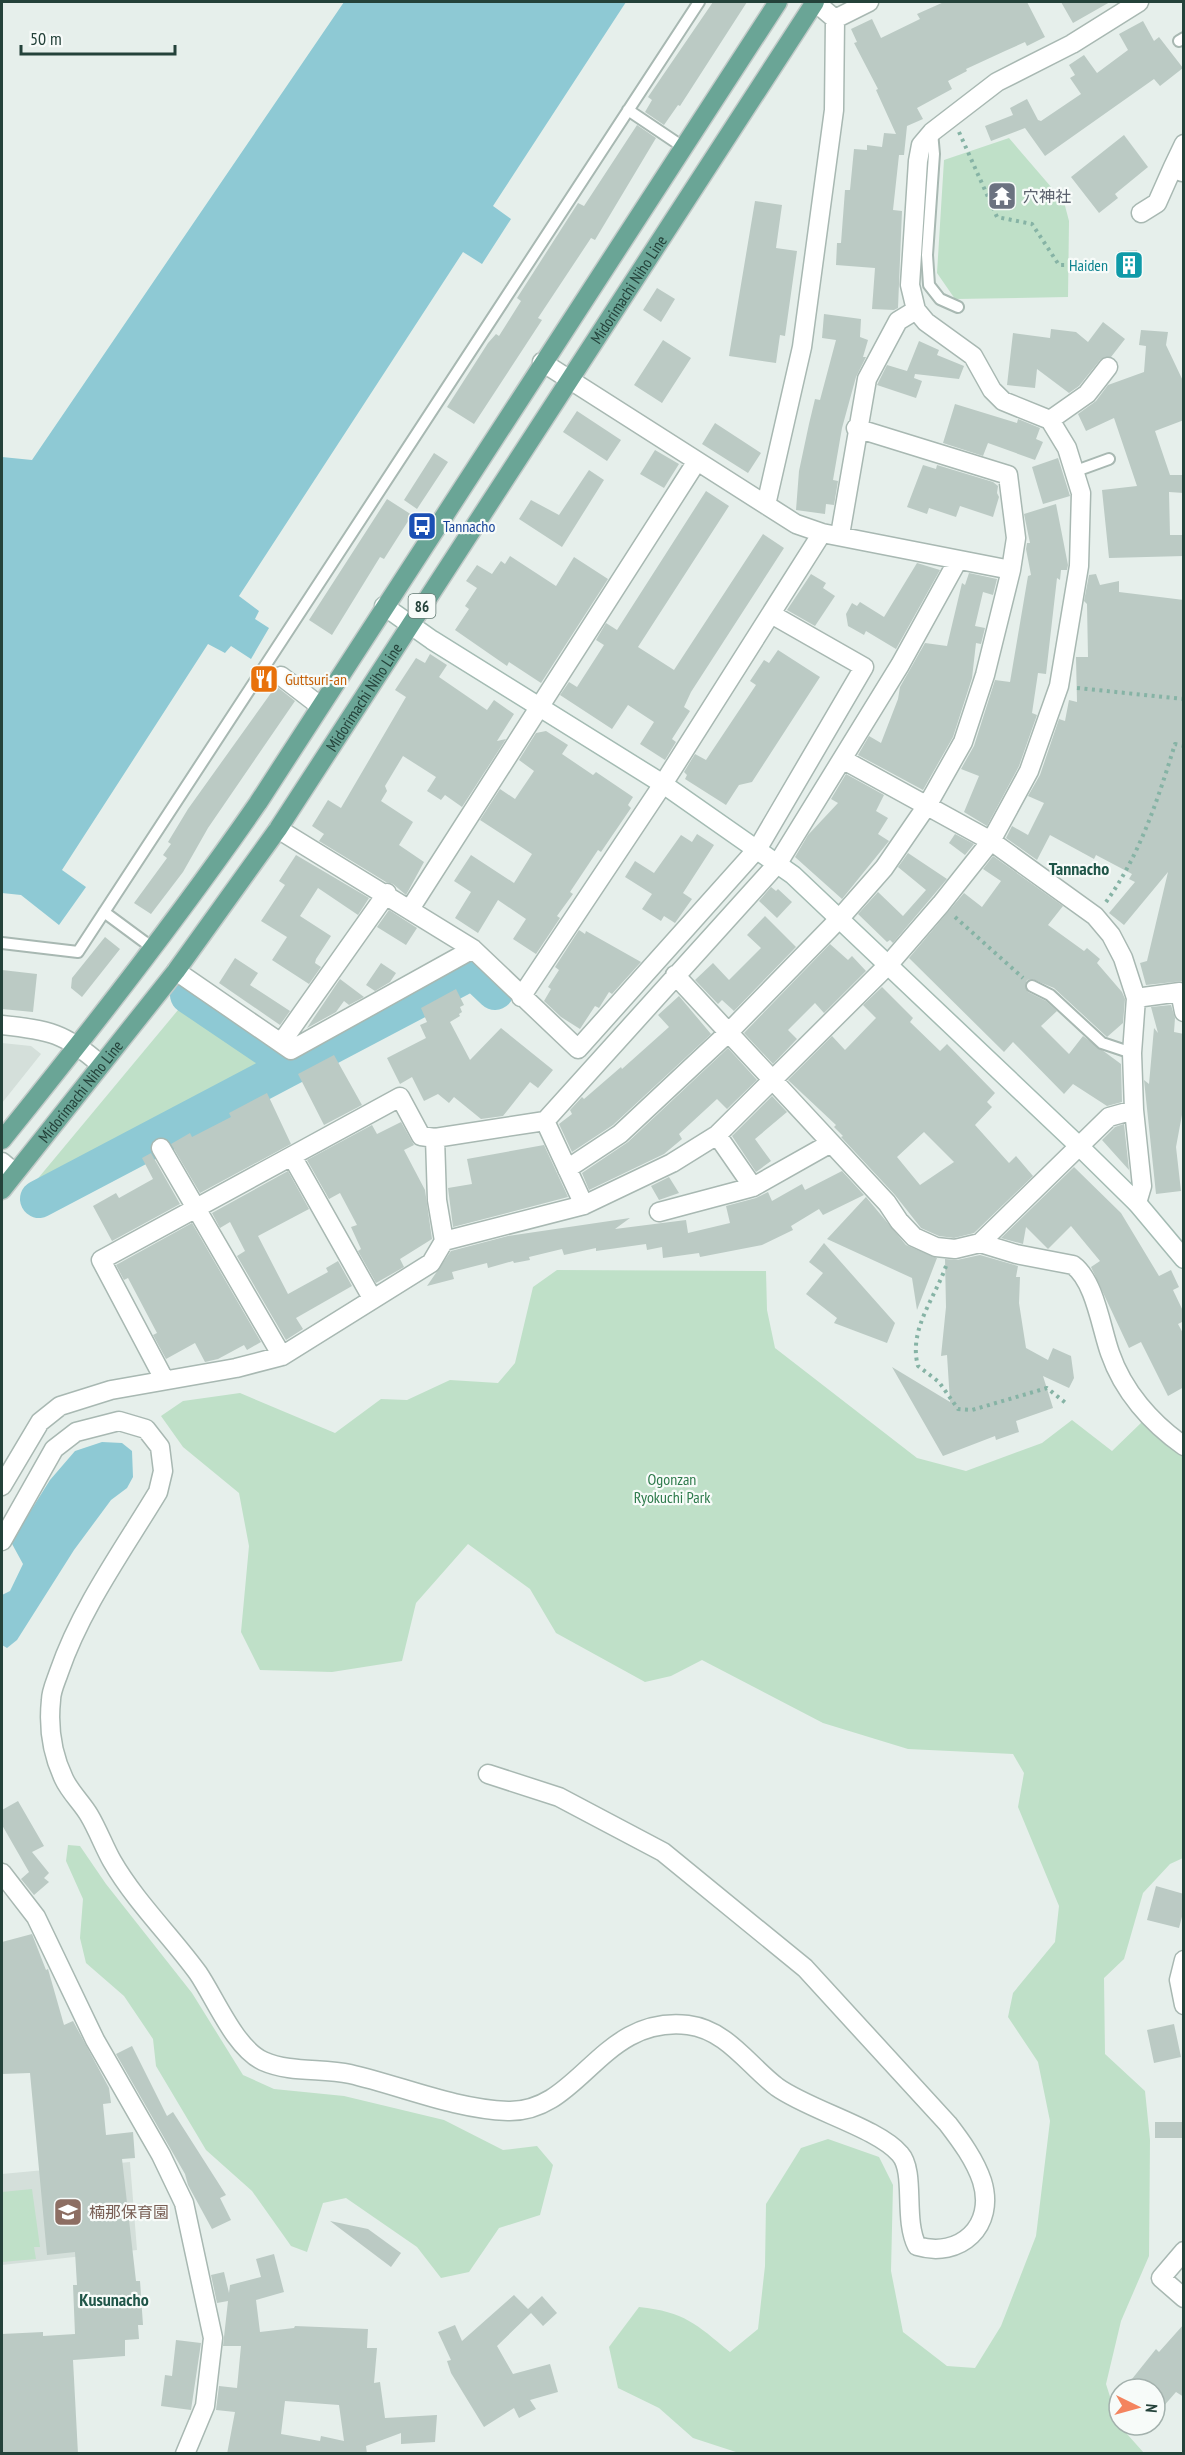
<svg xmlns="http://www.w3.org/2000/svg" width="1185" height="2455" font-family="'PT Sans Narrow','Noto Sans JP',sans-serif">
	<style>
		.built { fill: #d4dfda }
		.green { fill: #bfe0c8 }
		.water { fill: #8ec9d4 }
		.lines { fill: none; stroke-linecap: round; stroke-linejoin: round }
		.river { stroke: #8ec9d4; stroke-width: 38 }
		.building { fill: #bbcac4; fill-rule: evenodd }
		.lane-casing { stroke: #a8b8b2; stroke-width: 14 }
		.street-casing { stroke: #a8b8b2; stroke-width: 21 }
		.secondary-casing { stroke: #a4bbb3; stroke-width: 21 }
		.primary-casing { stroke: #c2cac8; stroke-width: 21 }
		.path { stroke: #86b3a5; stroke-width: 4; stroke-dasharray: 3 4.5; stroke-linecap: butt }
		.lane { stroke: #fff; stroke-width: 10 }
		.street { stroke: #fff; stroke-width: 18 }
		.secondary { stroke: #fff; stroke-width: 18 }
		.primary { stroke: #6aa596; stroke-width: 18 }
		.labels { text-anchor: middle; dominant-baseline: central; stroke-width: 4.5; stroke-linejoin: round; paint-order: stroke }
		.shield { fill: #f7fbf9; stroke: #637a73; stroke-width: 1.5 }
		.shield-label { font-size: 15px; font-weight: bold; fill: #24423a }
		.worship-label { font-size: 16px; fill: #5b616d; stroke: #f7fbf9; text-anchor: start }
		.culture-label { font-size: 16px; fill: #0d838f; stroke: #f7fbf9; text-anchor: end }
		.street-label { font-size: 16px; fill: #24423a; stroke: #f7fbf9 }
		.transit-label { font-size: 16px; fill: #164399; stroke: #f7fbf9; text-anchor: start }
		.food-label { font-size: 16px; fill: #c56008; stroke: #f7fbf9; text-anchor: start }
		.park-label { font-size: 16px; fill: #2d7a4b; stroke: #f7fbf9 }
		.education-label { font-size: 16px; fill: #785e54; stroke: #f7fbf9; text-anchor: start }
		.neighbourhood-label { font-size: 18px; font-weight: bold; fill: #1f5548; stroke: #f7fbf9 }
	</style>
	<rect width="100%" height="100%" fill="#e6efeb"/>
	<path class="built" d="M2 1043 31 1046 41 1054 2 1103Z
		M130 2162 137 2250 2 2265V2174Z"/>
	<path class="green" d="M1009 138 1064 202 1069 221 1068 297 955 299 937 273 944 160Z
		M183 1004 263 1056 266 1066 34 1191 30 1188Z
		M557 1270 766 1271 767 1310 775 1348 917 1458 966 1471 1042 1443 1072 1420 1112 1451 1142 1422 1183 1450V1858L1170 1864 1143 1893 1124 1959 1104 1978 1105 2054 1145 2091 1150 2140 1149 2256 1121 2321 1106 2384 1119 2425 1144 2453H739L693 2438 659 2408 618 2388 609 2347 639 2307C685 2312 696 2324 730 2352L758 2329 765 2266 766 2204 801 2148 828 2139 879 2157 893 2185 891 2271 903 2332 947 2366 975 2368 1001 2326 1036 2236 1050 2121 1038 2062 1008 2017 1013 1993 1055 1942 1059 1906 1018 1807 1024 1773 1013 1754 908 1749 823 1723 702 1660 671 1676 645 1682 556 1633 530 1589 468 1544 416 1603 402 1661 332 1672 260 1670 241 1632 249 1546 239 1493 183 1447 161 1416 183 1401 240 1393 335 1433 381 1399 407 1400 450 1380 498 1383 515 1363 533 1287Z
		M68 1845 80 1846 106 1884 192 1993 243 2075 274 2089 344 2096 444 2120 503 2150 537 2146 553 2165 540 2215 499 2228 469 2272 441 2278 417 2247 346 2198 323 2203 307 2252 291 2246 252 2191 206 2150 156 2066 153 2039 124 1996 86 1963 80 1938 83 1899 66 1861Z
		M32 2189 40 2247H34L36 2259 2 2262V2192Z"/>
	<path class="water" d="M344 2H626L493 206 511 219 482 264 463 252 239 596 259 611 255 619 269 628 251 659 231 646 225 653 208 644 62 870 86 887 59 925 21 895 2 893V457L32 460Z
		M102 1442 122 1443 132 1451 133 1477 127 1488 111 1500 74 1550 17 1640 7 1648 2 1645V1595L10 1591 23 1564 11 1542 50 1480 75 1451Z"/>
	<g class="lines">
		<path class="river" d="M189 995 272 1051 287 1068
			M39 1199 470 972 476 973 495 991"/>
	</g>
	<path class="building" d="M713 2H747L680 106 678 105 664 125 645 112 652 100 648 97Z
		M944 2H1027L1045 37 1027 46 1025 42 1005 51 966 69 967 71 948 81 952 89 917 108 923 119 907 126 904 155H899L893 210 902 211 898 308 894 310 872 309 875 268 836 265 837 243H841L845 190H850L854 149 867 150V145L882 147 884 133 896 134 876 90 878 89 854 43 857 42 851 29 872 19 881 38 920 19 917 14Z
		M1061 2H1110L1073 23Z
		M1143 21 1154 41 1159 37 1183 68 1160 86 1154 79 1045 156 1025 128 991 141 985 126 1013 115 1010 108 1027 99 1038 120 1041 121 1081 94 1070 78 1075 75 1069 65 1084 55 1097 73 1128 50 1119 34Z
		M637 125 656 138 595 240 591 238 538 318 542 320 474 424 447 407 488 343 496 334 499 336 521 301 517 298 578 203 584 206Z
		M1124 135 1148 167 1115 194 1118 198 1099 213 1071 177Z
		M755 201 782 205 776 248 797 251 785 336 780 335 776 363 729 356Z
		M1137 250 1138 278 1118 279V251Z
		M657 288 675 299 661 322 643 310Z
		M824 314 861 319 860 337 868 340 863 357H866L856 377 842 428 833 480 838 481 834 505 826 504 825 514 796 510 799 471 809 424 815 399 820 400 836 340 822 338Z
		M1103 322 1125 339 1111 357 1100 360 1079 386 1069 393 1037 369 1035 388 1007 385 1013 333 1050 338 1051 329 1076 332 1088 342Z
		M1141 330 1168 332 1166 345 1184 383V420L1155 431 1170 475H1184V493L1169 492 1170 535H1184V556L1109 558 1102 490 1137 486 1114 418 1086 431 1078 414 1096 401 1108 385 1144 372 1146 346 1139 345Z
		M663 340 691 358 662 403 634 385Z
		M919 341 939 350 937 355 964 366 959 379 915 374 914 378 922 381 916 398 877 385 887 365 907 371Z
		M955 404 1017 423 1018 419 1040 428 1036 439 1043 442 1035 460 988 443 983 456 943 443Z
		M577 411 621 440 607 461 563 432Z
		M715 423 761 453 748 473 702 444Z
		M655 450 679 464 664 488 640 474Z
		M434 453 448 462 417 509 404 500Z
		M1058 458 1070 496 1043 504 1032 467Z
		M923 465 936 469 937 465 993 482 998 486 997 493 999 497 993 517 960 506 956 517 929 508 927 514 907 507Z
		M589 470 604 480 562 547 519 519 531 500 559 515Z
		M706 491 729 506 638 647 674 670 763 534 784 548 691 692 684 707 690 711 672 739 676 742 665 760 640 744 654 722 628 705 612 729 560 695 569 682 577 687 604 645 596 640 606 623 617 630Z
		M387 499 412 515 384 559 380 557 332 635 309 620Z
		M1056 504 1068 565 1067 570H1061L1060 580 1057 578 1046 674 1038 673 1032 713 1037 715 1019 766 987 826 964 812 979 776 961 769 974 746 995 680 1010 682 1028 576 1031 575 1026 549 1027 543H1030L1024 514Z
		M510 556 556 586 574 557 608 579 541 683 509 662 507 666 455 630 469 609 465 606 477 588 466 581 477 565 492 574 501 561 505 564Z
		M917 563 940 570 896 649 866 631 864 635 848 626 846 614 852 603 857 606 860 602 884 617Z
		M969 573 997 579 993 595 983 592 975 626 985 628 981 644 976 643 972 678 953 737 923 790 858 755 869 736 881 743 898 699 900 687 925 643 947 646 962 583 965 585Z
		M811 574 826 583 823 588 835 596 815 626 787 610Z
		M1096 574 1100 585 1119 581V592L1184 600 1183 981 1146 985 1140 963 1147 961 1168 872 1124 925 1109 913 1135 882 1129 879 1132 874 1096 855 1094 859 1050 835 1037 860 1006 838 1012 826 1028 835 1044 803 1028 796 1040 775 1059 719 1065 721 1069 700 1077 702 1076 657H1088L1087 604 1084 601 1089 575Z
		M778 650 820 677 752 782 739 785 726 805 685 779 687 775 684 772 695 754 706 760 756 685 750 681 764 660 769 663Z
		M430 654 447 665 439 677 487 710 494 700 514 714 497 741 506 739 462 807 445 795 441 800 427 791 436 777 403 756 385 786 387 791 381 801 413 822 399 845 424 862 406 895 393 884 386 882 319 841 324 834 312 826 328 800 341 808 406 697 395 690 416 658 425 663Z
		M276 686 295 701 208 828 183 872 151 914 134 903 167 858 163 855 171 844 168 842 188 809Z
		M546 731 568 745 562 754 593 775 596 772 633 797 628 805 631 808 601 852 598 850 570 892 573 894 557 916 560 918 536 954 513 939 526 919 498 900 478 933 455 918 471 892 454 881 471 855 514 883 532 854 480 820 500 789 515 799 534 771 519 760 536 733Z
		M846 774 884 795 876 811 888 818 878 834 889 841 842 899 795 857 808 835 838 803 831 799Z
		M697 834 714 845 683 893 692 899 675 923 664 916 661 921 642 909 652 894 625 877 635 861 654 873 681 835 692 842Z
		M955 834 974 844 965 855 949 843Z
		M908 853 947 879 893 943 890 940 887 942 858 914 878 892 903 916 926 890 898 867Z
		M296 855 369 898 358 915 318 888 300 916 331 936 316 959 315 963 321 967 309 984 272 960 287 937 261 921 285 885 279 881Z
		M993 856 1063 906 1048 925 1084 951 1087 948 1100 959 1097 963 1122 992 1125 999 1123 1023 1107 1037 1054 988 1032 979 1027 980 1025 986 1028 992 1046 1001 1057 1011 1041 1026 1069 1054 1083 1036 1121 1064 1122 1102 1107 1106 1073 1084 1064 1094 1013 1042 1004 1052 909 958 964 893 982 907 1001 881 983 869Z
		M771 887 776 891 778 889 792 902 777 918 759 901Z
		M389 910 417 928 406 945 377 927Z
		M765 916 796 947 734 1011 722 1000 718 1004 695 980 713 963 729 980 761 948 747 935Z
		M579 930 585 934 586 931 641 962 612 994 609 992 599 1008 595 1006 580 1029 561 1017 544 1001 551 989 548 987 559 970 555 967Z
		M105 937 120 949 82 997 71 988 72 978Z
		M830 944 848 960 852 956 866 971 824 1013 815 1003 788 1030 797 1039 773 1064 744 1033Z
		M235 958 258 973 250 985 290 1011 280 1025 219 983Z
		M381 963 396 973 390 982 375 991 366 985Z
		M2 970 37 974 33 1012 2 1009Z
		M340 979 364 997 349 1005 344 1001 336 1012 307 1028Z
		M882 987 913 1018 910 1022 940 1051 947 1044 995 1093 987 1102 992 1107 975 1125 1009 1163 1016 1156 1033 1176 974 1233 954 1238 939 1236 921 1228 895 1195 841 1137 843 1136 834 1127 836 1125 788 1080 832 1036 845 1050 876 1018 863 1005ZM924 1132 954 1162 920 1185 897 1157Z
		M456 989 464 1005 460 1007 462 1012 459 1014 460 1016 450 1022 470 1060 501 1028 553 1070 538 1088 530 1082 503 1116 481 1119 454 1097 449 1103 438 1094 424 1101 412 1077 400 1084 387 1058 426 1038 420 1025 427 1022 421 1008Z
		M679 996 711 1034 613 1125 572 1152 559 1124 572 1114 570 1110 582 1097 584 1099 621 1067 622 1069 669 1027 658 1015Z
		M1171 1005 1175 1018 1174 1032 1184 1034V1104L1176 1147 1181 1191 1156 1194 1144 1080 1149 1084 1154 1028 1158 1033 1151 1007Z
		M728 1048 757 1080 727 1109 717 1099 679 1134 682 1139 664 1154 589 1190 582 1173 628 1142Z
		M334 1055 362 1105 324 1125 298 1074Z
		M267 1093 291 1144 200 1193 171 1144 190 1133 192 1137 231 1117 229 1113Z
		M772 1096 787 1112 755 1139 771 1161 756 1172 732 1136Z
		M401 1122 414 1145 404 1150 425 1190 432 1239 400 1259 404 1267 376 1283 358 1251 361 1249 351 1227 357 1225 340 1193 329 1199 307 1160 372 1125 377 1134Z
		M1124 1124 1129 1170 1102 1140 1115 1127Z
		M544 1145 568 1197 453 1227 448 1188 472 1184 467 1159Z
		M151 1153 180 1204 112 1241 93 1206 116 1193 119 1198 153 1179 142 1158Z
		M1074 1167 1121 1213 1159 1276 1171 1270 1179 1287 1173 1290 1184 1313V1321L1178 1324 1184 1335V1387L1168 1396 1141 1342 1129 1348 1091 1267 1100 1261 1071 1226 1048 1249 1026 1227 1023 1244 1001 1238Z
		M288 1171 309 1209 258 1236 288 1294 328 1272 326 1268 338 1261 352 1286 296 1318 303 1329 286 1340 237 1256 245 1251 230 1222 220 1228 212 1213Z
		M842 1171 864 1195 823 1215 819 1209 791 1226 793 1230 762 1245 700 1257 699 1253 663 1258 662 1247 647 1250 646 1244 596 1251V1248L564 1255 562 1249 529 1257 530 1260 514 1263 513 1261 488 1268 487 1263 452 1272 454 1279 427 1286 451 1251 508 1236 630 1218 615 1229 686 1220 688 1233 730 1223 726 1206 756 1198 768 1192 772 1201 802 1184 805 1190Z
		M669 1177 679 1193 659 1200 651 1186Z
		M866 1197 906 1245 937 1258 917 1310 912 1278 827 1239Z
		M192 1223 261 1342 247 1350 244 1345 218 1359 205 1362 195 1343 166 1359 153 1335 157 1333 128 1278 124 1280 116 1265Z
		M824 1243 895 1323 887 1343 834 1323 837 1318 806 1294 823 1273 809 1262Z
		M980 1255 1018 1266 1016 1277H1020L1019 1303 1026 1348 1048 1360 1053 1348 1071 1356 1074 1378 1069 1388 1043 1376 1053 1408 1016 1421 1019 1432 996 1440 995 1436 943 1456 892 1367 950 1402 947 1355 941 1356 946 1307 945 1259 957 1260Z
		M18 1801 44 1846 32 1852 49 1873 44 1878 49 1882 34 1895 21 1879 29 1872 2 1825V1810Z
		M1156 1886 1184 1894V1909L1179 1928 1147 1920Z
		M32 1934 46 1970 48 1969 64 2025 73 2021 109 2088 111 2103 103 2104 106 2135 133 2132 135 2158 122 2159 136 2281H140L143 2325H138L139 2339 125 2340V2356L73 2360 78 2454H2V2334L43 2332V2336L75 2334 73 2285H77L75 2252 47 2255 30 2073 2 2074V1942Z
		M1174 2024 1181 2057 1154 2063 1147 2030Z
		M132 2046 167 2116 173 2112 226 2195 220 2198 231 2220 212 2229 188 2185 185 2174 116 2054Z
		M1155 2122H1184V2138H1155Z
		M330 2221 368 2229 401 2253 391 2267Z
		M274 2254 284 2292 256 2300 260 2332 294 2328 295 2326 368 2329 367 2348H377L374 2383 380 2382 385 2418 437 2415 435 2442 401 2444V2433L366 2446 367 2454H227L235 2412 216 2410 219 2386 237 2388 241 2346H223L228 2301 217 2303 211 2275 224 2272 229 2293 230 2285 261 2277 256 2259ZM285 2401 339 2405 344 2441 321 2436 320 2441 281 2434Z
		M514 2295 528 2309 542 2296 557 2313 543 2326 531 2313 497 2346 513 2374 550 2364 558 2392 530 2400 536 2409 519 2418 514 2408 484 2427 451 2373 447 2361 451 2360 438 2332 455 2325 462 2341Z
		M1184 2324V2397L1176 2392 1155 2416V2389H1124L1156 2349 1159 2352Z
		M176 2340 201 2343 191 2410 161 2406 165 2375 172 2376Z"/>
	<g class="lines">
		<g class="lane-casing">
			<path id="lane" d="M1179 41 1184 38
				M628 110 683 147
				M932 132 934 154 927 255 929 285 940 299 958 307
				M1076 471 1109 459
				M104 912 154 949
				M2 943 78 952 699 2
				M1032 986 1050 995 1102 1043 1132 1053"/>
		</g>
		<g class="street-casing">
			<path id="street" d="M815 2 835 19 869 2
				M1182 172 1173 167 1184 144
				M1141 213 1157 203 1173 167
				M542 362 796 524 822 533 1011 570
				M1050 420 1087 394 1108 367
				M766 505 802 347 834 110 835 19
				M840 535 867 379 898 321 916 310
				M281 676 320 706
				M842 759 991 841 1095 916 1111 935 1123 958 1136 998 1132 1053 1134 1110 1142 1186 1137 1203
				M278 829 473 949 578 1049 758 848 864 667 771 614
				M410 909 697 461
				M176 971 291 1050 473 949
				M675 975 887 1203 899 1221 914 1237 936 1247 955 1249 980 1243 1016 1254 1073 1265C1095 1281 1101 1328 1110 1353 1123 1391 1151 1423 1184 1446
				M521 997 663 784 822 533
				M1136 998 1180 992 1184 1012
				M2 1025C49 1030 65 1033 101 1065
				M281 1043 387 893
				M545 1121 584 1205
				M717 1135 753 1187
				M161 1148 282 1356
				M293 1158 372 1298
				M2 1162 15 1173
				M567 1169 620 1134 729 1032 840 918 884 868 928 804 963 742 985 675 1011 570 1016 538 1008 475 856 428
				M659 1212 753 1187 831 1143
				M444 1241 584 1205 672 1163 717 1135 889 964 941 904 991 841 1029 771 1059 686 1079 566 1081 493 1067 448 1050 420 1003 401 992 390 973 356 926 322 916 310 910 285 918 161 921 145 932 132 997 82 1072 44 1139 2
				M980 1243 1109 1117 1134 1110
				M164 1379 101 1260 400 1097 421 1136 435 1138 545 1121 778 863 900 665 958 560
				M2 1486 40 1422 60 1406 111 1390 236 1368 282 1356 431 1263 444 1241 437 1200 435 1138
				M2 1541 54 1449 76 1432 119 1421 146 1429 160 1447 163 1471 158 1492C123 1550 81 1608 59 1672 56 1681 51 1691 51 1700 48 1728 52 1754 64 1779 70 1792 82 1803 89 1815 98 1830 104 1847 112 1861 135 1901 171 1936 198 1973 215 1998 235 2048 263 2061 290 2073 322 2068 350 2074 402 2086 454 2109 508 2111 580 2113 600 2015 688 2025 727 2030 748 2065 777 2087 809 2110 878 2128 900 2154 916 2172 903 2219 917 2246 960 2259 996 2226 982 2181 975 2160 961 2141 948 2124L805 1968 663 1852 559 1797 488 1774
				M2 1873 36 1917 95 2040 161 2155 184 2203 213 2338 205 2406 185 2454
				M1184 1960 1179 1980 1184 2005
				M1184 2251 1161 2278 1184 2298"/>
		</g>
		<g class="secondary-casing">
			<path id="secondary" d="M384 606 432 640 663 784 793 875 1080 1147 1137 1203 1184 1259"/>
		</g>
		<g class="primary-casing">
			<g id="primary">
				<path d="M2 1140C91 1030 177 920 258 803L778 2"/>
				<path id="s1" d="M2 1190 176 971 278 829 815 2"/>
			</g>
		</g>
		<path class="path" d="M959 132 997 217 1032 224 1059 265H1109
			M1077 688 1184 699
			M1106 902C1140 855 1158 799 1175 744L1184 746
			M955 917 1023 978
			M946 1266C935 1298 908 1330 918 1366L939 1382 958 1409 972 1410 1047 1388 1067 1404"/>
		<use href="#lane" class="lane"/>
		<use href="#street" class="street"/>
		<use href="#secondary" class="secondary"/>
		<use href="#primary" class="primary"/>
	</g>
	<defs>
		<g id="temple-square" transform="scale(1.5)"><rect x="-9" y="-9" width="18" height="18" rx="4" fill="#6b7280" stroke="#f7fbf9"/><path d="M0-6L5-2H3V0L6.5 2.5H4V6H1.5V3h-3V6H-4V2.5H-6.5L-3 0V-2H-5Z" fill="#fff"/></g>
		<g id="building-square" transform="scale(1.5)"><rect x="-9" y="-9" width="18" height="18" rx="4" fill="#0f9aa8" stroke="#f7fbf9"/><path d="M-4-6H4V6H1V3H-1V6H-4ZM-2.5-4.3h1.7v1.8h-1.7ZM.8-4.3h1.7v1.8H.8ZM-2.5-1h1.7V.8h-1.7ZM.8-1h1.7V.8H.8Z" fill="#fff"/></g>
		<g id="bus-square" transform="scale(1.5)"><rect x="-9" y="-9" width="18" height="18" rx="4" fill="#1a4fb4" stroke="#f7fbf9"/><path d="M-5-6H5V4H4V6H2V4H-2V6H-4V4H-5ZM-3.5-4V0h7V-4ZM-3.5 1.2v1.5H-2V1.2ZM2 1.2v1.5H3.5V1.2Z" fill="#fff"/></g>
		<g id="restaurant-square" transform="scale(1.5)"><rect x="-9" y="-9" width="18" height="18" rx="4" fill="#e8710a" stroke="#f7fbf9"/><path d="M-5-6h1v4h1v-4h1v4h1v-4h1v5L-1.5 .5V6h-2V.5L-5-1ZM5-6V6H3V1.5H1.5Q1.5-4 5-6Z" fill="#fff"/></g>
		<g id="school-square" transform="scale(1.5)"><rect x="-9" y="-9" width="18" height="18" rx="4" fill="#8d6e63" stroke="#f7fbf9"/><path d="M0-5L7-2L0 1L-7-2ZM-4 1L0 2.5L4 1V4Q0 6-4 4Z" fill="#fff"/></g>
	</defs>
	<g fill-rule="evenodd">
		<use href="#temple-square" x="1002" y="196"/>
		<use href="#building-square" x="1129" y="265"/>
		<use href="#bus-square" x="422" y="526"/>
		<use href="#restaurant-square" x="264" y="679"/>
		<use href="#school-square" x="68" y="2212"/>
	</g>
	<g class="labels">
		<rect class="shield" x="408.5" y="594" width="27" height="24" rx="4.5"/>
		<g class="shield-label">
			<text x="422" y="606">86</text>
		</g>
		<g class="worship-label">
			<text x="1023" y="196">穴神社</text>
		</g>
		<g class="culture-label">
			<text x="1108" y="265">Haiden</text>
		</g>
		<g class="street-label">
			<text stroke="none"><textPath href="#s1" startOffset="1098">Midorimachi Niho Line</textPath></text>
			<text stroke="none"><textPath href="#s1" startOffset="612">Midorimachi Niho Line</textPath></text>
			<text stroke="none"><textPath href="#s1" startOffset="126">Midorimachi Niho Line</textPath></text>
		</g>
		<g class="transit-label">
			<text x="443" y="526">Tannacho</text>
		</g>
		<g class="food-label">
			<text x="285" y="679">Guttsuri-an</text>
		</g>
		<g class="park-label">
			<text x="672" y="1479">Ogonzan<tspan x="672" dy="18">Ryokuchi Park</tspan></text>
		</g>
		<g class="education-label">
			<text x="89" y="2212">楠那保育園</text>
		</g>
		<g class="neighbourhood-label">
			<text x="1079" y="868">Tannacho</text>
			<text x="114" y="2299">Kusunacho</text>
		</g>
	</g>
	<rect width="1185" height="2455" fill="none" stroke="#24423a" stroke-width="6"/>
	<g transform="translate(1137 2407) rotate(95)"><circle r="28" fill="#f7fbf9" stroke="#a3b1ad" stroke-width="1.5"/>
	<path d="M0-4.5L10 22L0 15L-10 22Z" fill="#f4845f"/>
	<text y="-9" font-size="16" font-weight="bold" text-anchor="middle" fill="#24423a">N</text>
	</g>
	<path d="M21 45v9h154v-9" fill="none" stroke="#24423a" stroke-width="3"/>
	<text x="30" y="45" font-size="18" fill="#24423a" stroke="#f7fbf9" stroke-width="4.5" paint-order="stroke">50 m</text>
</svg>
